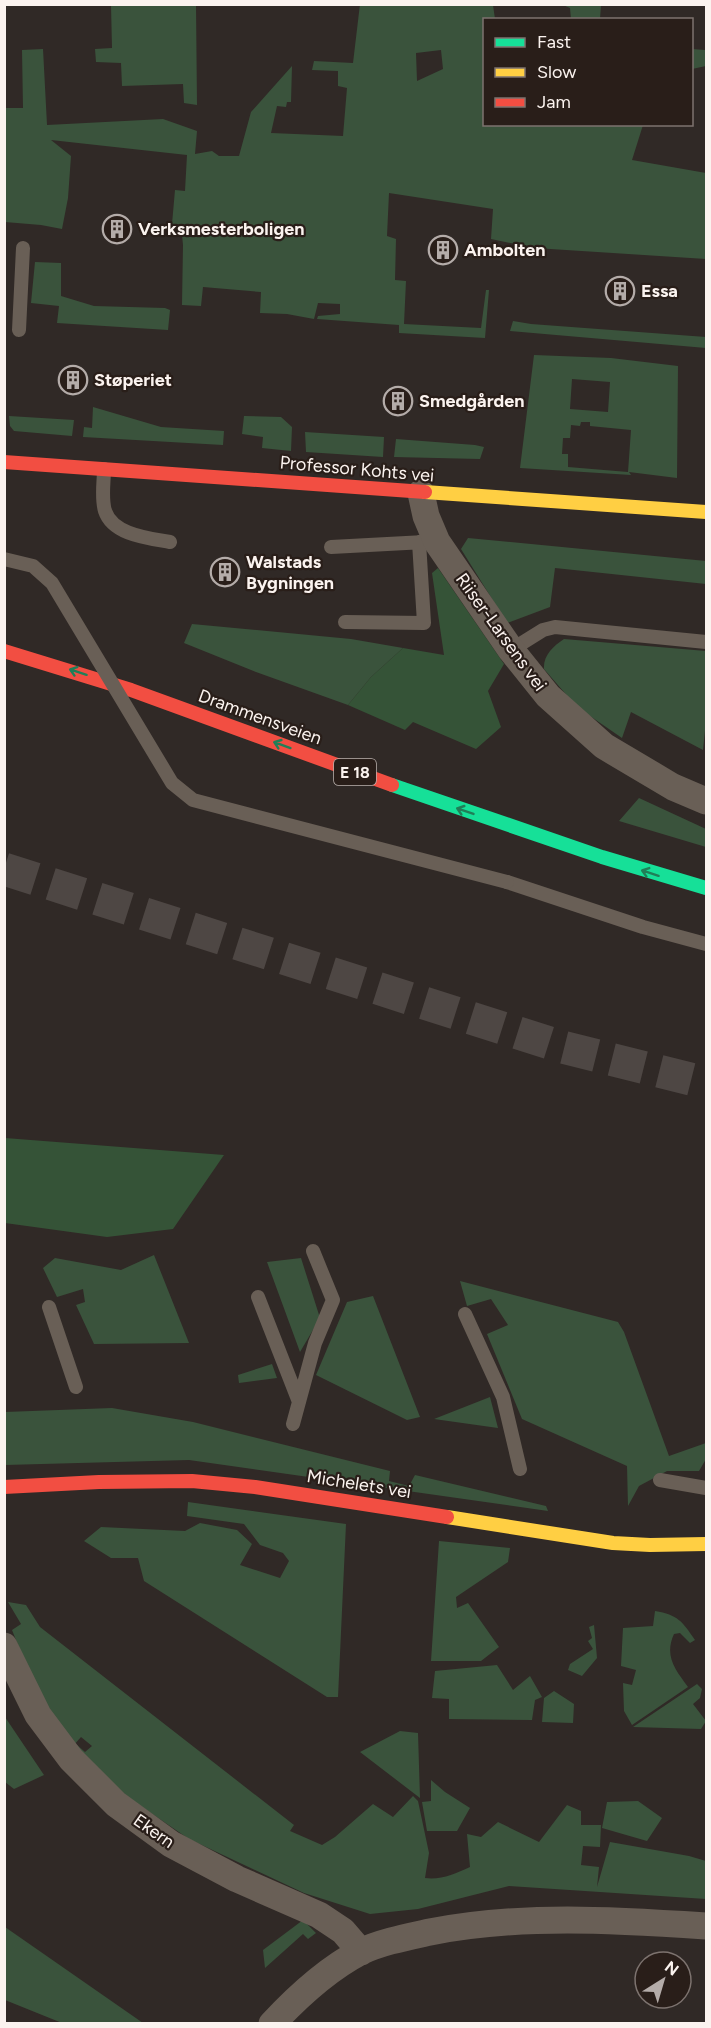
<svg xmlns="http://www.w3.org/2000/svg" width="711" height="2028" font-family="Figtree,sans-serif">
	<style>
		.green { fill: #3a533c; fill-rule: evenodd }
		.forest { fill: #355337 }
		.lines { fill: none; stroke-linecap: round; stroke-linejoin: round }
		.highway-tunnel { stroke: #4e4744; stroke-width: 33; stroke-dasharray: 33 16; stroke-linecap: butt }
		.lane { stroke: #695f56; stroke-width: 14 }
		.street { stroke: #695f56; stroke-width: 27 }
		.fast { stroke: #16e098; stroke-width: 14 }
		.slow { stroke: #ffcf43; stroke-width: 14 }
		.jam { stroke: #f24e42; stroke-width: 14 }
		.lane-bridge { stroke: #695f56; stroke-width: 14 }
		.oneway { stroke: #207f58 }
		.labels { text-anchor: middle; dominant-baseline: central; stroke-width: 4.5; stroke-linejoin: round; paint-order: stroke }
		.shield { fill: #291e19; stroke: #bcb3af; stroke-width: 1.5 }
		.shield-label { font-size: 16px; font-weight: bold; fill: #fbf3ef }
		.poi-label { font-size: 18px; font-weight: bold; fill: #fbf3ef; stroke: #291e19; text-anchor: start }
		.street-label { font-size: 18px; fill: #fbf3ef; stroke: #291e19 }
	</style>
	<rect width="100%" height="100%" fill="#302926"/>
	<path class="green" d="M360 4 493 5 495 19 484 20V124L643 125 632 160 706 173V259L535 248 491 239 493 209 389 193 387 236 396 239 395 280 406 281 404 324 481 328 486 290H489L485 338 399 333V325L317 319 318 316 340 314V304L318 303 314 319 287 314 260 313 261 292 203 287 201 306 182 305 183 245 181 225 172 224 175 190 185 191 187 155 51 140 71 156 68 198 62 229 41 225 5 222V108H23L22 50 43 49 47 125 163 119 197 131 195 154 212 151 219 156H239L251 112 292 66 291 102H287L286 107 277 106 271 133 343 136 347 88 338 86V71L312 70 314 61 353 63ZM441 50 443 69 417 81 416 53Z
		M94 5H196L197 105 184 103 183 84 122 86 121 63 96 62 95 49 112 48 111 5Z
		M563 5H601L600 19H571L570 8Z
		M692 49 705 50 706 66 692 69Z
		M35 262 61 263V296L94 306 165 308 170 310 168 330 57 323 59 306 31 303Z
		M513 321 531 324 706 337V348L510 331Z
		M534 355 611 358 678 366 677 478 629 472 631 475 520 468ZM572 379 610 382 608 412 570 409ZM581 422H590V426L631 430 628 472 568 467V454H562L563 438H570L571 425 580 426Z
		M93 407 161 427 224 431 223 445 83 437 84 427 92 428Z
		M9 416 74 420 72 436 14 431 10 426Z
		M244 416 281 417 292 427 291 451 262 448 263 437 242 434Z
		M305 432 384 437 383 457 306 452Z
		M396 439 475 445 484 447 480 459 394 457Z
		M468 538 706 561V584L555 568 550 607 507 623 461 549Z
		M192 624 351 639 403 648 371 677 348 705 256 672 184 643Z
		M564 639 706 651V721L703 750 631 712 622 738 577 707 544 669C543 656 553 646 564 639Z
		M639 798 706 829V847L619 821Z
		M154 1255 189 1343 94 1344 76 1305 85 1302 83 1289 57 1297 43 1268 55 1258 121 1270Z
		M301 1258 320 1318 300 1352 267 1262Z
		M460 1281 618 1322 624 1332 669 1456 706 1443V1459L699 1471H667L639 1486 628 1506 627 1466 522 1419 487 1334 508 1325 491 1299 467 1306Z
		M373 1296 420 1417 407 1420 316 1375 347 1302Z
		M272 1364 277 1378 239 1383 238 1375Z
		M490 1397 498 1428 434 1419Z
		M112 1408 193 1422 390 1471 389 1481 409 1486 415 1475 546 1506 548 1511 189 1460 5 1465V1412Z
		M188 1502 346 1524 338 1697H327L144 1581 138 1558H111L84 1541 101 1527 185 1531 200 1523 237 1530 252 1544 240 1565 280 1578 289 1561 283 1553 260 1545 244 1524 187 1516Z
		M439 1541 510 1548 508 1562 456 1597 457 1608 468 1603 499 1647 481 1661H431Z
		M8 1602 26 1605 40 1627 294 1825 290 1831 322 1845 335 1837 373 1804 393 1817 413 1796 418 1801 429 1853 425 1878C441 1880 455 1874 470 1867L467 1834 481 1837 498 1822 539 1842 567 1805 581 1811V1825H601L600 1847 583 1846 581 1865 599 1867 597 1887 610 1842 689 1856 706 1861V1899L509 1886 418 1909 370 1914 304 1893 189 1839 129 1798 74 1749 77 1745 85 1752 92 1746 81 1737 73 1746 37 1693 12 1630 21 1624Z
		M655 1611C678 1615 682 1621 695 1640L690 1643 680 1633 674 1634C664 1656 675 1669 688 1687L632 1725 624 1711 623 1683 632 1685 636 1670 621 1666 623 1628 653 1626Z
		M594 1625 597 1658 582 1676 568 1670 570 1664 593 1649 588 1641 592 1638 589 1627Z
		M497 1665 513 1690 530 1676 542 1697 535 1700 532 1720 449 1719V1699L432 1698 435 1671Z
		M697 1684 702 1689 700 1698 693 1704 706 1721 701 1729 633 1727Z
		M554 1691 574 1704 573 1723 542 1722 544 1698Z
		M5 1717 44 1775 14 1789 5 1782Z
		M400 1731 418 1733 420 1798 360 1752Z
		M431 1780 445 1792 470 1808 457 1831H427L422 1802 431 1801Z
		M638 1801 662 1818 647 1841 602 1828 607 1802Z
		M303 1920 316 1933 308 1939 303 1934 265 1968 263 1950Z
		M4 1927H5L143 2023H62L5 2000Z"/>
	<path class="forest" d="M438 568 504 664 488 691 501 727 476 749 413 722 405 730 348 705 371 677 403 648 444 655 432 573Z
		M5 1138 224 1155 173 1229 107 1237 5 1223Z"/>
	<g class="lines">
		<path class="highway-tunnel" d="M4 869 562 1047 706 1083"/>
		<path class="lane" d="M19 330 23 248
			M104 469C104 482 101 498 105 511 113 535 148 538 170 542
			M331 547 425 542
			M345 622 424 623 419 542
			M511 650 543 630 555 627 706 642
			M507 882 643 927 706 944
			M258 1297 299 1402
			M49 1307 76 1387
			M465 1314 503 1397 520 1469
			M293 1424 315 1343 333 1300 313 1251
			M660 1480 706 1488"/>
		<path class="street" d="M421 493 426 516 437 542 511 650 548 696 604 746 673 787 706 801
			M4 1646 38 1715 71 1759 116 1804 171 1844 237 1879 319 1915 343 1931 361 1952
			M272 2024C298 1996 326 1970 360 1952 381 1942 407 1937 430 1932 521 1914 614 1920 706 1926"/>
		<path class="fast" d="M392 785 602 857 706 888"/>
		<path class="slow" d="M425 492 706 512
			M447 1517 613 1543 650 1545 706 1544"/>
		<path class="jam" d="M4 462 425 492
			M4 651 131 690 392 785
			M4 1487 99 1482 192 1481 255 1487 447 1517"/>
		<path class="lane-bridge" d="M4 559 33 566 52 583 172 783 193 800 507 882"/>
	</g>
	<defs><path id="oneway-shaft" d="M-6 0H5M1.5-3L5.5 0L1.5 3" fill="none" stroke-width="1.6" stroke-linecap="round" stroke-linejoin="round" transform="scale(1.5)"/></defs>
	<g class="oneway">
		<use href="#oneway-shaft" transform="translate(78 672) rotate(-162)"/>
		<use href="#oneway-shaft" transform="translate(282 745) rotate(-160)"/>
		<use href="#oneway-shaft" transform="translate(465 811) rotate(-161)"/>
		<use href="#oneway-shaft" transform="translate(650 873) rotate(-162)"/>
	</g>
	<defs>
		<g id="building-ring" transform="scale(1.5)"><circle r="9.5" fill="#291e19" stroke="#b4aca9" stroke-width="1.5"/><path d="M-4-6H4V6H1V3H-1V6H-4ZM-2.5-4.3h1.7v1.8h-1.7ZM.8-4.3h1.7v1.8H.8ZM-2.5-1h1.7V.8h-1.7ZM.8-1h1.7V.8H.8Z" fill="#b4aca9"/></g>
	</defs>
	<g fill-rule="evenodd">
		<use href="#building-ring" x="117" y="229"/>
		<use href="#building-ring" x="443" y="250"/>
		<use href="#building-ring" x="620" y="291"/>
		<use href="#building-ring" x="73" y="380"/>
		<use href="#building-ring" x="398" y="401"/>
		<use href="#building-ring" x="225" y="572"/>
	</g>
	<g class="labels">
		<rect class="shield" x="334" y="759" width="42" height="26" rx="4.5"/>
		<g class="shield-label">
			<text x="355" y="772">E 18</text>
		</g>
		<g class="poi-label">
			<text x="138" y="229">Verksmesterboligen</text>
			<text x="464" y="250">Ambolten</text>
			<text x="641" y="291">Essa</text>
			<text x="94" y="380">Støperiet</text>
			<text x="419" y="401">Smedgården</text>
			<text x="246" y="562">Walstads<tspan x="246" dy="21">Bygningen</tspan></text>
		</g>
		<g class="street-label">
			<text transform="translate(357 469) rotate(5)">Professor Kohts vei</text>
			<text transform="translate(501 632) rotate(54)">Riiser-Larsens vei</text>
			<text transform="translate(260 717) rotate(20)">Drammensveien</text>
			<text transform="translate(359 1484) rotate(9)">Michelets vei</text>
			<text transform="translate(154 1831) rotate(35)">Ekern</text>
		</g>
	</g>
	<rect width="711" height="2028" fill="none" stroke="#fbf3ef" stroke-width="12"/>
	<rect x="483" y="18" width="210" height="108" fill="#291e19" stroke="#7d736f" stroke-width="1.5"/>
	<rect x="495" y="38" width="30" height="9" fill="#16e098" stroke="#7d736f" stroke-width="1.5"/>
	<text x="537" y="48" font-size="18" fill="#fbf3ef">Fast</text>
	<rect x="495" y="68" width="30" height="9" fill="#ffcf43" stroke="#7d736f" stroke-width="1.5"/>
	<text x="537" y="78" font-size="18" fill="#fbf3ef">Slow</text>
	<rect x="495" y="98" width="30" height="9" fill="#f24e42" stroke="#7d736f" stroke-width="1.5"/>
	<text x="537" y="108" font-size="18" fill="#fbf3ef">Jam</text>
	<g transform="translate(663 1980) rotate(37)"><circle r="28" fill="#291e19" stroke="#7d736f" stroke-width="1.5"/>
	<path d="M0-4.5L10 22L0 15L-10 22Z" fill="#b4aca9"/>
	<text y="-9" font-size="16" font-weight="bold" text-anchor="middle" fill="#fbf3ef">N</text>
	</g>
</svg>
